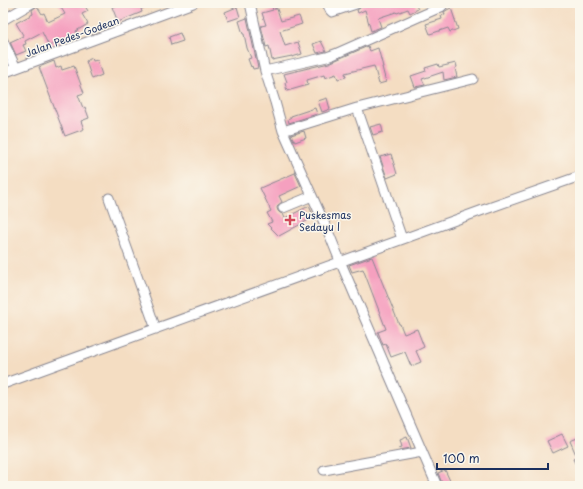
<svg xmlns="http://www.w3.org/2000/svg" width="583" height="489" font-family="'Playpen Sans',sans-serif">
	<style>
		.building { fill: #f5a0bf }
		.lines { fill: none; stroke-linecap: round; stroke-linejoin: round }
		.minor-casing { stroke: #888690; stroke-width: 11 }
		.minor { stroke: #fff; stroke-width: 9 }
		.poi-dot { fill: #d1495b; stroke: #fbf7ec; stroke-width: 1.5 }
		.labels { text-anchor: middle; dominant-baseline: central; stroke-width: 3; stroke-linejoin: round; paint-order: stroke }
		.street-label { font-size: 10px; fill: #1b2f5e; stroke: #fbf7ec }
		.poi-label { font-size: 10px; fill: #1b2f5e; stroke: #fbf7ec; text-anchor: start }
	</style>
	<rect width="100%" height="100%" fill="#fbf7ec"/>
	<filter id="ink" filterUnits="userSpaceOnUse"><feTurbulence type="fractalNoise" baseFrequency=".025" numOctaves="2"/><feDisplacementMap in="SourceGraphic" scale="8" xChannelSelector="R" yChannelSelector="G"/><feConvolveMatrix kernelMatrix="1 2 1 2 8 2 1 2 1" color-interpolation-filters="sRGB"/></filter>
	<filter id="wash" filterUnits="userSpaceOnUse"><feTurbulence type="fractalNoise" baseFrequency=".012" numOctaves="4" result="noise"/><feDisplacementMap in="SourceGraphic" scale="16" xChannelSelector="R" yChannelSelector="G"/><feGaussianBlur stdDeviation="0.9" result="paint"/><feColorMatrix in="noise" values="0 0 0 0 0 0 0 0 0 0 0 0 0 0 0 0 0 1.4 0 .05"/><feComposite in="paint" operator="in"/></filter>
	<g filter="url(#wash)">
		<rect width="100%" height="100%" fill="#f4ddc2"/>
		<g id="blocks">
			<path class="building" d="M58 3H83L88 11 82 14 88 24 76 31 77 34 64 40 66 43 61 45 59 42 49 46 42 32 25 41 26 44 23 45 26 51 16 55 10 42 23 36V35L16 23 33 14 32 10 37 6 42 14 44 13 48 22 65 14Z
				M123 3H144L146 7 141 9 142 12 118 22 112 7Z
				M271 3H289L274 9H277L281 21 299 16 302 24 280 31 285 46 298 42 302 54 292 57V56L272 60 269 46 266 47 261 26 266 25 262 13 273 10Z
				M363 3H421L416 6 418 9 410 13 408 9 397 13 396 12 378 18 381 27 371 31 365 10 358 13 357 10 360 8 362 4Z
				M237 7 240 17 228 21 225 12Z
				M451 8 458 29 450 32 448 28 430 34 426 24 442 19 441 16 445 15 444 12 447 10Z
				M247 18 258 68 253 69 252 66 251 67 248 59 251 58 247 48 244 34H243L239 21Z
				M180 33 183 41 171 45 169 37Z
				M321 41 326 51 317 53 313 44Z
				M368 46 370 51 378 48 383 67H382L386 82 379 84 374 66 345 73 346 77 338 79 336 74 325 78 324 75 307 80 308 85 287 91 285 83 287 82 284 74 329 63Z
				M92 58 93 61 97 60 102 75 92 79 86 61Z
				M54 61 56 68 61 66 62 70 74 66 84 93 78 95 83 108 85 107 89 118 81 121 84 129 65 136 39 67Z
				M456 63 457 67 455 68 457 77 444 80 443 72 422 79 425 85 415 87 411 76 426 71 425 68 438 64 439 67Z
				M327 98 330 109 322 112 318 101Z
				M315 108 317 114 289 123 288 119 291 117V116Z
				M381 124 383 132 373 135 370 127Z
				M304 131 306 138 295 142 291 135Z
				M391 154 397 174 387 178 380 157Z
				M295 173 301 186 279 196 282 202 278 205 277 208 278 211 280 213 283 214 285 218 309 206 314 217 279 236 267 224 272 222 267 213 271 211 260 188Z
				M372 257 399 324H400L404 334 417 329 424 347 416 351 421 362 411 366 405 352 391 357 386 344 383 345 378 332 386 329 363 269 352 272 349 265Z
				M562 434 568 446 553 453 547 441Z
				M407 437 411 448 400 450 399 448 402 447 400 440Z
				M580 437V473L573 459 577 457 570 441Z
				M445 470 451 483 443 486 438 473Z"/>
		</g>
	</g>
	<g filter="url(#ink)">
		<use href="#blocks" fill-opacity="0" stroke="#888690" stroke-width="1"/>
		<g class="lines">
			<g class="minor-casing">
				<path id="minor" d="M250 3 265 71 275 102 283 131 330 236 340 261 437 486
					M327 3 330 10 332 12 356 4
					M3 20 32 3
					M3 41 16 68
					M265 71 327 57 335 54 441 7 443 5V3
					M3 73 193 3
					M357 108 402 239
					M283 131 357 108 473 79
					M109 198 156 329
					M283 208 312 196
					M3 384 483 210 580 176
					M324 470 422 452"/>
			</g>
			<use href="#minor" class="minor"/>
		</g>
	</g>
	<path class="poi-dot" d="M288 214h4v4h4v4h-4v4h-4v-4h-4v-4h4z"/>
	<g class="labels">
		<g class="street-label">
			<text transform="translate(72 36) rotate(-20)">Jalan Pedes-Godean</text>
		</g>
		<g class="poi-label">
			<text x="299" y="214">Puskesmas<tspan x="299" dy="12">Sedayu I</tspan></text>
		</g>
	</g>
	<rect width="583" height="489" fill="none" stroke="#fbf7ec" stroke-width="16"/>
	<path d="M437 463v6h111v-6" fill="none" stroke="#1b2f5e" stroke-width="2"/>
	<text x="443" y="463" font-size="12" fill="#1b2f5e" stroke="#fbf7ec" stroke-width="3" paint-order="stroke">100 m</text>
</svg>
